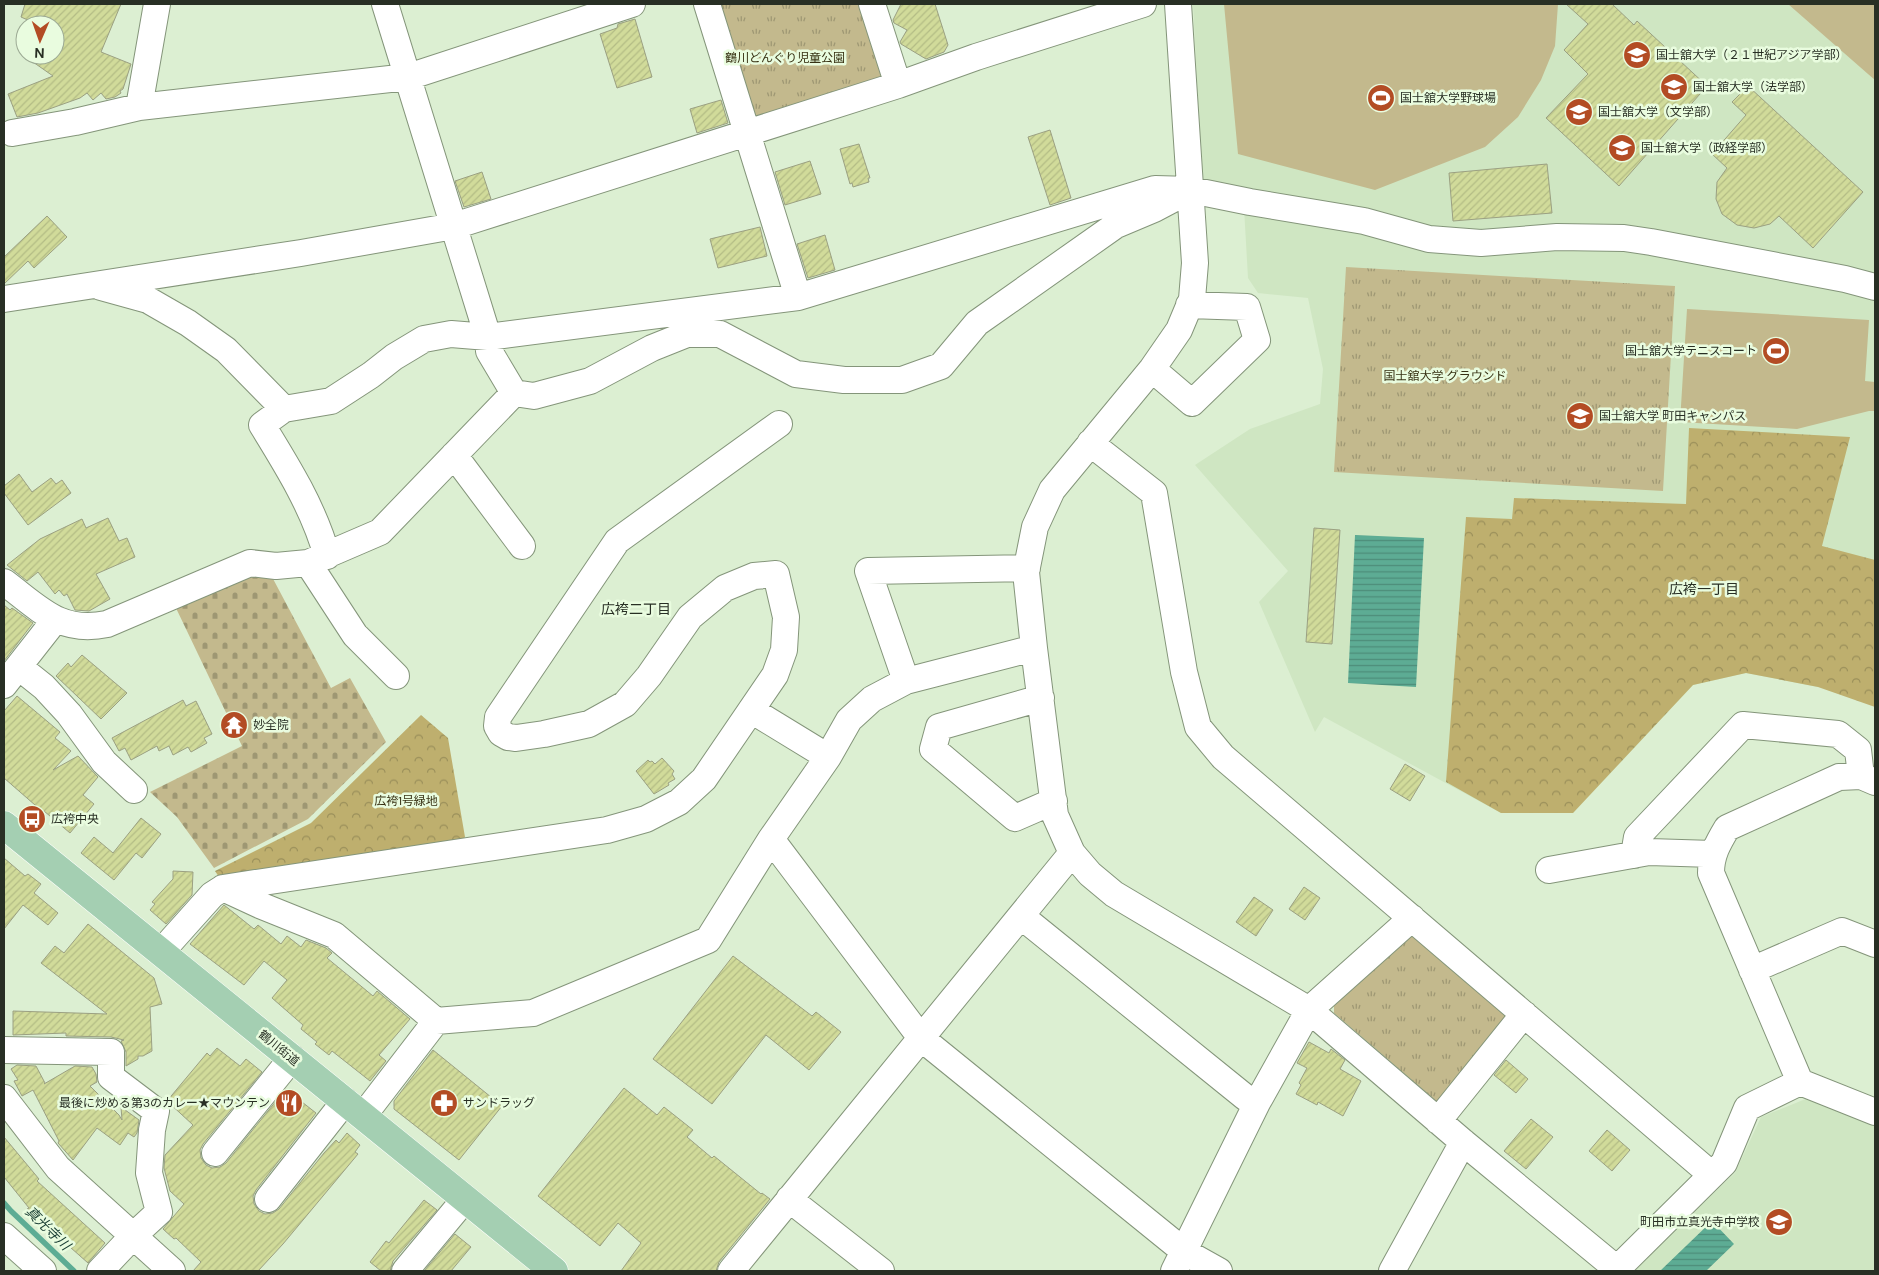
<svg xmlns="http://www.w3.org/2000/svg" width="1879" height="1275" font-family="'DM Sans','Noto Sans JP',sans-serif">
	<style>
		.built { fill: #cfe6c2 }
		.grass { fill: url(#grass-tufts) }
		.forest { fill: url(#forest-crowns) }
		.cemetery { fill: url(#cemetery-stones) }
		.garden { fill: #c3b98d }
		.water { fill: url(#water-rules) }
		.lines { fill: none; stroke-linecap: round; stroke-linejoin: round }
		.stream { stroke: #5dac94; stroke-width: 5.5 }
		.building { fill: url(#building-hatch); stroke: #9ba082 }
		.minor-casing { stroke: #84957a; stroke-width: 28 }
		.major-casing { stroke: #fff; stroke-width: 29 }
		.minor { stroke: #fff; stroke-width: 26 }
		.major { stroke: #a4cfb2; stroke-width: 28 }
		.labels { text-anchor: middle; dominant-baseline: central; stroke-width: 5; stroke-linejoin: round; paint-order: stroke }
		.poi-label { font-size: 12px; fill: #282f24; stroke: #e9fcdf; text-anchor: start }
		.park-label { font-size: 12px; fill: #373113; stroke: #e9fcdf }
		.street-label { font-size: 12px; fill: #282f24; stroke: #e9fcdf }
		.neighbourhood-label { font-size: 14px; fill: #282f24; stroke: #e9fcdf }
		.water-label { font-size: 14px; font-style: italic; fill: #153a30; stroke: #e9fcdf }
	</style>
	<defs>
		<pattern id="grass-tufts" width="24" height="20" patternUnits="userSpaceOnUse" patternTransform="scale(1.25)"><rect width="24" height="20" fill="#c3b98d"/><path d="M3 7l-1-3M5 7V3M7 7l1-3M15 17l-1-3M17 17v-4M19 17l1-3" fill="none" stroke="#9e9773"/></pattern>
		<pattern id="forest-crowns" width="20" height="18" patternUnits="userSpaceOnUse" patternTransform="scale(1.25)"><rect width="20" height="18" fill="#beaf6e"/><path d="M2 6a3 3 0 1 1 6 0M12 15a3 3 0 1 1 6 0" fill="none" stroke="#9a8f5a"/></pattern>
		<pattern id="cemetery-stones" width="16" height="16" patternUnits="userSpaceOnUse" patternTransform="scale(1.25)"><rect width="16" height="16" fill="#c3b98d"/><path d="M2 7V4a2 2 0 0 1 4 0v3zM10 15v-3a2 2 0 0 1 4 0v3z" fill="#9e9773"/></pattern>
		<pattern id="water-rules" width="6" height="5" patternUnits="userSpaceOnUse" patternTransform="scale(1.25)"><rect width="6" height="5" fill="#5dac94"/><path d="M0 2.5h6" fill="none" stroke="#4d8c79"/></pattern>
		<pattern id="building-hatch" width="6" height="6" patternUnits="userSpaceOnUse" patternTransform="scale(1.25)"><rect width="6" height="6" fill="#d1db9a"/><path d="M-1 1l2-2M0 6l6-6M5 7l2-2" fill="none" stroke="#b3bc85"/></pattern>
	</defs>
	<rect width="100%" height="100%" fill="#dcefd2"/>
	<path class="built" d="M1193 4H1875V567L1818 687 1746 673 1693 685 1573 813H1501L1324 717 1315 732 1259 602 1288 571 1195 465 1250 429 1320 404 1323 369 1308 298 1258 293 1248 278 1243 190 1213 186 1202 178Z
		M1808 1098 1875 1125V1271H1632L1735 1173 1761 1117Z"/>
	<path class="grass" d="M713 4H869L895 81 747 126Z
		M1346 267 1675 286 1663 491 1334 472Z
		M1408 934H1419L1517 1016 1443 1107 1334 1013V1006Z"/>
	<path class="forest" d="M1689 428 1850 437 1822 546 1875 560V707L1818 687 1746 673 1693 685 1573 813H1501L1446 782 1466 517 1512 519 1514 498 1686 504Z
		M421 715 448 738 465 837 459 845 221 880 215 871 311 823Z"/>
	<path class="cemetery" d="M255 572 271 575 331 688 350 678 386 742 308 819 214 868 177 817 150 792 242 746 175 606Z"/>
	<path class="garden" d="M1224 4H1558L1555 46 1541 80 1518 117 1485 147 1375 190 1238 154Z
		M1788 4H1875V80L1868 74Z
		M1687 309 1869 320 1865 381 1875 382V411H1869L1797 429 1680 422Z"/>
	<path class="water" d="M1355 535 1424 538 1416 687 1348 683Z
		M1712 1221 1734 1244 1706 1271H1660Z"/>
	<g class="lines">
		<path class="stream" d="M4 1203 11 1211 74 1271"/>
	</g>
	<path class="building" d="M25 4H121L101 52 131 64 123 89 120 91 121 93 115 97 106 99 101 93 93 100 87 93 80 98 38 113 17 117 8 94 53 76 23 55H55V25H28L30 21 21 17Z
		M901 4H935L948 45 944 52 926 59 901 44 900 42 907 30 894 23 893 20Z
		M1566 4H1612L1634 25 1637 21 1707 86 1619 186 1546 118 1588 74 1564 50 1588 24Z
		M635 19 652 77 617 88 600 34 617 28 618 24Z
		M1748 86 1863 192 1813 248 1779 216 1770 224 1754 228 1737 225 1722 214 1716 199 1717 182 1727 168 1712 154 1746 115 1732 102Z
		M721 100 728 123 697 133 690 109Z
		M1050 130 1071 198 1050 205 1028 137Z
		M859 144 870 178H868L869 182 853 187 852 183 850 184 840 149Z
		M810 161 821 194 785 205 775 172Z
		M1547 164 1552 213 1453 221 1449 173Z
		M482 172 491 199 464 207 455 181Z
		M47 216 67 237 34 268 28 261 4 284V257Z
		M760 227 767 256 718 268 710 239Z
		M825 235 835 270 808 278 797 244Z
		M19 474 32 492 51 478 56 484 62 480 71 493 28 525 4 493V486Z
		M108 518 119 541 127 538 135 557 96 574 110 599 89 611 75 610 67 594 64 596 59 590 55 594 38 572 27 581 7 565 40 539 82 519 86 528Z
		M1314 528 1340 530 1332 644 1306 642Z
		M4 605 10 610 12 608 33 623 4 661Z
		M82 655 127 693 101 719 56 676 68 663 71 667Z
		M17 696 60 732 55 738 71 751 53 770 78 756 98 777 83 795 94 804 70 833 44 811 43 812 4 778V711Z
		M183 700 186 706 196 701 212 734 204 738 207 743 191 752 188 747 173 755 169 746 159 751 157 746 131 760 125 748 119 751 112 738Z
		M662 758 674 771 672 774 675 779 668 783 669 785 654 794 636 771 648 760 650 762 652 761 655 764Z
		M1405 764 1425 776 1410 801 1390 789Z
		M141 818 161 834 142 858 136 853 114 880 81 853 94 837 113 853Z
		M4 858 25 876 28 874 41 884 34 893 58 913 48 925 23 905 4 929Z
		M173 871 193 872 192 895 166 924 150 910 155 904 152 902 173 879Z
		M1304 887 1320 898 1305 920 1289 909Z
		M1254 897 1273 910 1256 936 1236 922Z
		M224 905 254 929 258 925 281 944 287 936 301 947 306 940 326 948 332 953 327 958 373 996 377 991 410 1019 379 1055 386 1061 370 1081 332 1051 329 1055 315 1044 317 1042 301 1029 303 1025 272 998 287 980 264 961 244 985 190 944Z
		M88 924 154 978 162 1004 150 1007 152 1051 143 1056H138V1059L126 1066V1052L121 1041 124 1040 111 1037 66 1036V1033L13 1035V1011L107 1014 41 963 55 946 64 953Z
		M733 956 812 1016 816 1012 841 1032 809 1070 766 1035 712 1104 653 1059Z
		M1309 1042 1329 1053 1331 1049 1345 1060 1340 1069 1361 1081 1343 1116 1318 1102 1317 1105 1296 1094 1301 1085 1299 1083 1307 1068 1297 1063Z
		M217 1048 240 1066 246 1059 262 1072 203 1144 200 1150 201 1158 206 1165 212 1168 220 1167 226 1163 285 1090 287 1091 289 1089 303 1101 302 1102 316 1113 256 1190 253 1196 254 1204 259 1211 265 1214 273 1213 279 1209 324 1153 336 1140 339 1143 347 1133 360 1145 355 1152 358 1154 283 1244 258 1271H193L201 1262 176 1238 174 1239 163 1229 184 1204 170 1191 164 1168 165 1155 193 1125 167 1101 207 1053 210 1056Z
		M433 1050 502 1106 459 1160 394 1109V1101Z
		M1506 1060 1528 1079 1516 1093 1494 1075Z
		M17 1065 36 1066 45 1083 44 1084 75 1066 92 1067 96 1074 97 1082 90 1086 119 1115 122 1120 121 1107 139 1120 137 1133 134 1137 128 1133 120 1145 97 1128 73 1160 58 1143 59 1141 33 1090 22 1096 14 1081 18 1080 11 1069Z
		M624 1088 657 1115 664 1107 693 1130 687 1137 712 1158 714 1156 761 1194 762 1193 770 1199 719 1262 716 1271H621L641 1243 618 1223 600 1246 538 1196Z
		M1531 1119 1553 1137 1526 1169 1504 1151Z
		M1607 1130 1630 1150 1612 1171 1589 1151Z
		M4 1137 39 1179 37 1181 105 1243 88 1263 27 1209 29 1208 4 1177Z
		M424 1200 437 1210 393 1261 390 1271H381L370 1262 386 1241 389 1243Z
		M455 1234 471 1247 451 1271H424Z"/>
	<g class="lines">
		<g class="minor-casing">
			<path id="minor" d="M385 4 488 337 489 351 514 393 534 396 590 381 652 348 687 334H720L796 374 844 380H902L941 366 977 323 1116 225 1154 209 1190 190
				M707 4 798 297
				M872 4 898 85
				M1178 4 1195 263 1192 299 1179 330 1152 369 1052 490 1035 527 1026 572 1034 648 1055 815 1072 853 1090 874 1114 894 1309 1010 1463 1142 1617 1269
				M139 107 157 4
				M12 133 75 122 139 107 408 77 632 4
				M101 287 148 300 188 323 226 350 284 409
				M4 299 301 253 454 226 898 85 976 57 1143 4
				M1152 369 1192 403 1257 340 1247 307 1189 305
				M1090 443 1154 493 1184 672 1198 727 1223 757 1712 1175
				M454 455 522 546
				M327 556C314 509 288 467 262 425L284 409 331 401 371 375 394 357 424 339 451 334 488 337 798 297 1155 189 1191 190 1250 202 1364 221 1429 239 1481 243 1557 237 1624 238 1651 242 1845 279 1875 287
				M308 563 355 635 396 676
				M4 582C39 608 60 634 107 624L250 563 276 566 308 563 380 532 514 393
				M19 667 44 687 69 714 104 762 134 790
				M906 681 868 571 1027 568
				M4 685 55 620
				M1041 698 939 727 933 749 1015 818 1054 801
				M751 710 828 757
				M1875 782 1861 776 1839 777 1727 828C1718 843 1711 855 1711 873L1800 1082 1875 1112
				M771 839 921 1038 1185 1252 1219 1271
				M1634 855 1637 837 1743 725 1838 734 1858 750 1861 776
				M1549 870 1649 852 1713 854
				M223 888 262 906 334 935 436 1021 533 1013 708 940 771 839 828 757 849 720 872 699 906 681 1034 648
				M1021 916 1245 1097 1257 1103
				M161 952 212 895 223 888 607 830 646 819 679 802 704 779 775 675 784 650 786 617 776 574 754 576 725 588 690 617 649 676 625 704 589 724 544 734 516 738 508 737 501 733 497 726 498 717 617 541 779 424
				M1752 970 1842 931 1875 944
				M4 1050 111 1052V1077L156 1111 152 1130 149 1173 159 1212 133 1236 100 1271
				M4 1098 58 1168 172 1271
				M363 1116 436 1021
				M1438 1121 1524 1014
				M215 1153 292 1058
				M268 1199 345 1101
				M789 1199 881 1271
				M4 1236 43 1271
				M405 1271 465 1199
				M731 1271 1072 853
				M1174 1271 1257 1103 1309 1010 1412 918
				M1392 1271 1463 1142
				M1615 1271 1724 1163 1747 1108 1800 1082"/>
		</g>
		<g class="major-casing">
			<path id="major" d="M4 825 554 1271"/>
		</g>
		<use href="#minor" class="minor"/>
		<use href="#major" class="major"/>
	</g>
	<defs>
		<g id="university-disc" transform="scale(1.4375)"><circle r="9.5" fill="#b34c24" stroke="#e9fcdf"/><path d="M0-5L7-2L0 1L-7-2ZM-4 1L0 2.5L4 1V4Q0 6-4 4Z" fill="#fff"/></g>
		<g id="stadium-disc" transform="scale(1.4375)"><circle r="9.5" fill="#b34c24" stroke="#e9fcdf"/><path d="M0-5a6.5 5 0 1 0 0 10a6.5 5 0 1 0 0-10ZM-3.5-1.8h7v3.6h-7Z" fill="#fff"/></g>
		<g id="temple-disc" transform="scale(1.4375)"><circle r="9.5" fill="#b34c24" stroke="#e9fcdf"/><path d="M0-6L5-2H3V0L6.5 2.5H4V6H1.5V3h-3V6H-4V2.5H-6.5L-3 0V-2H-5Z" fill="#fff"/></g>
		<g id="bus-disc" transform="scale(1.4375)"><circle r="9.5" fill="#b34c24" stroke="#e9fcdf"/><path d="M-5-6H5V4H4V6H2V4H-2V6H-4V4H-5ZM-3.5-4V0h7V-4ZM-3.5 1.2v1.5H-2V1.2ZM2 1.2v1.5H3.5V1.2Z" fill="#fff"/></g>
		<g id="restaurant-disc" transform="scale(1.4375)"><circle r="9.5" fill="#b34c24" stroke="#e9fcdf"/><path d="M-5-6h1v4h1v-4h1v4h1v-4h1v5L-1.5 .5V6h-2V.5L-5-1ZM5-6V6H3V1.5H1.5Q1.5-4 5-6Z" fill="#fff"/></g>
		<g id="pharmacy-disc" transform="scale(1.4375)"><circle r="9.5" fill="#b34c24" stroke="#e9fcdf"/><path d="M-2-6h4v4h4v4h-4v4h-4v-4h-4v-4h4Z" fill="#fff"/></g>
		<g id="school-disc" transform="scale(1.4375)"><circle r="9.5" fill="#b34c24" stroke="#e9fcdf"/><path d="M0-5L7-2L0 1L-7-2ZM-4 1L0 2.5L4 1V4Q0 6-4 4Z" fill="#fff"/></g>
	</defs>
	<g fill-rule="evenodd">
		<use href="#university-disc" x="1637" y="55"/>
		<use href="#university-disc" x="1674" y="87"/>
		<use href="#stadium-disc" x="1381" y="98"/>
		<use href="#university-disc" x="1579" y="112"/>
		<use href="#university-disc" x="1622" y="148"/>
		<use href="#stadium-disc" x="1776" y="351"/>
		<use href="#university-disc" x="1580" y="416"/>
		<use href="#temple-disc" x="234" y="725"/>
		<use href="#bus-disc" x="32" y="819"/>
		<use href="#restaurant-disc" x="289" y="1103"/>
		<use href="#pharmacy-disc" x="444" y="1103"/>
		<use href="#school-disc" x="1779" y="1222"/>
	</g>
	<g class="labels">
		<g class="poi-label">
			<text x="1656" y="55">国士舘大学（２１世紀アジア学部）</text>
			<text x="1693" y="87">国士舘大学（法学部）</text>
			<text x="1400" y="98">国士舘大学野球場</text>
			<text x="1598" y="112">国士舘大学（文学部）</text>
			<text x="1641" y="148">国士舘大学（政経学部）</text>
			<text x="1757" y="351" text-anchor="end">国士舘大学テニスコート</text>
			<text x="1599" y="416">国士舘大学 町田キャンパス</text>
			<text x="253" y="725">妙全院</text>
			<text x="51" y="819">広袴中央</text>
			<text x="270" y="1103" text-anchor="end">最後に炒める第3のカレー★マウンテン</text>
			<text x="463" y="1103">サンドラッグ</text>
			<text x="1760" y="1222" text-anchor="end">町田市立真光寺中学校</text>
		</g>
		<g class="park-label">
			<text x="785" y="58">鶴川どんぐり児童公園</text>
			<text x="1445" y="376">国士舘大学 グラウンド</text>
			<text x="406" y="801">広袴1号緑地</text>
		</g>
		<g class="street-label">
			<text transform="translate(279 1048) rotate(39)">鶴川街道</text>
		</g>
		<g class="neighbourhood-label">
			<text x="1704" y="589">広袴一丁目</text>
			<text x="636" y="609">広袴二丁目</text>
		</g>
		<g class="water-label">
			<text transform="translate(48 1228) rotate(44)">真光寺川</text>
		</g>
	</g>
	<rect width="1879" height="1275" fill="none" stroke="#282f24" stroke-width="10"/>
	<g transform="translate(40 40) rotate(182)"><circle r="24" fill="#e9fcdf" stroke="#9caa94"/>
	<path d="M0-4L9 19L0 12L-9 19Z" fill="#b34c24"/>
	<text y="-8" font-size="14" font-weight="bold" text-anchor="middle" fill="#282f24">N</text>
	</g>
</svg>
